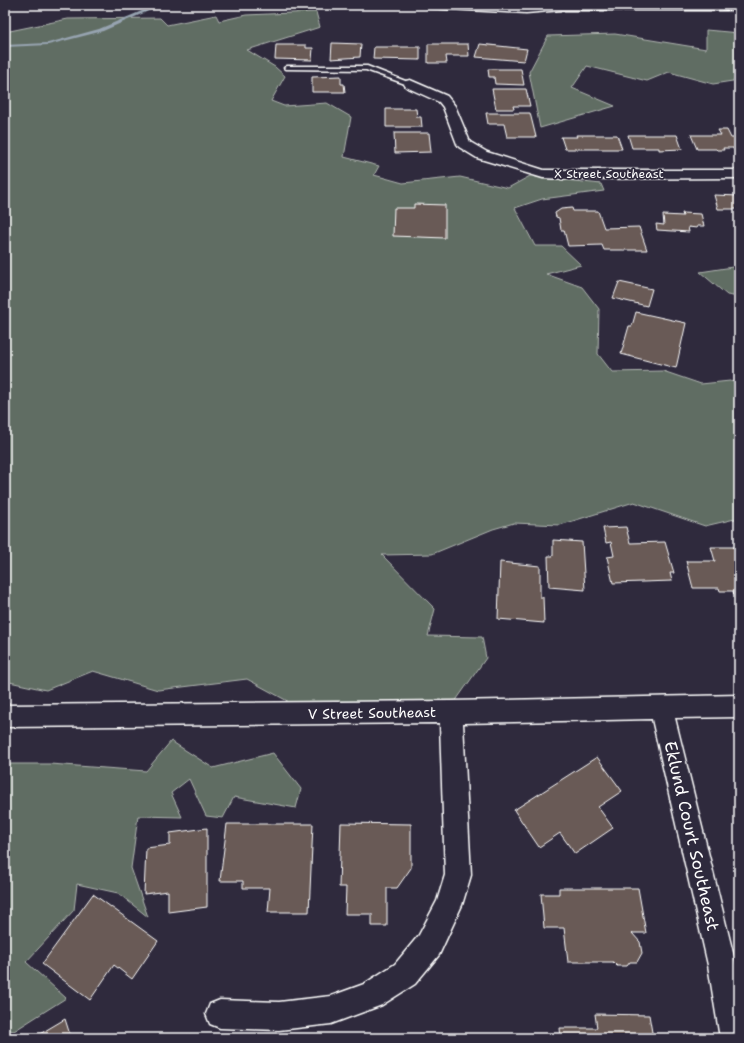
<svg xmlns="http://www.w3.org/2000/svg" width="744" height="1043" font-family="'Shantell Sans',sans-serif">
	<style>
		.green { fill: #606d63; stroke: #b0b6b1 }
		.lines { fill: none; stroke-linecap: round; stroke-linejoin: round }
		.stream { fill: #97a4b1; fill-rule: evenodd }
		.building { fill: #695a57; stroke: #fff }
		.lane-casing { stroke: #fff; stroke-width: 3 }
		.street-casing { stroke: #fff; stroke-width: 3 }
		.lane { fill: #2f2a3d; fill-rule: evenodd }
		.street { fill: #2f2a3d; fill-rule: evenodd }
		.labels { text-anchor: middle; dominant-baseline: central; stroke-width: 3.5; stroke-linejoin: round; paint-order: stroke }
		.far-street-label { font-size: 12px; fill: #fff; stroke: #2f2a3d }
		.street-label { font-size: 14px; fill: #fff; stroke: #2f2a3d }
		.near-street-label { font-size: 17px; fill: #fff; stroke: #2f2a3d }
	</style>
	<rect width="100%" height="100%" fill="#2f2a3d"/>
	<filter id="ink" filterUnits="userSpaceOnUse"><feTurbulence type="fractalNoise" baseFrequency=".025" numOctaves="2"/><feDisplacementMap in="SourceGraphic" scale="8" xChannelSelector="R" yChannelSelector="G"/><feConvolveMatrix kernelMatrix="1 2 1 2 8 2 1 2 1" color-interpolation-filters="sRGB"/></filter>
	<g filter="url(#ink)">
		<path class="green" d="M316 12 320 27 247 50 275 67 285 76 271 101 284 106 327 103 351 117 344 157 379 166 374 175 403 183 460 177 508 188 530 176 601 184 604 191 542 199 515 208 535 246H561L581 265 546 274 582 287 599 309 598 354 612 372 663 371 701 384 730 381 739 383V518L705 526 634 502 560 525 514 523 493 529 432 554 382 555 435 609 428 636 482 637 486 658 452 706 293 704 247 679 158 690 93 671 46 690 5 681V32L68 19 160 18 167 25 216 15 219 21 246 15Z
			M706 30 739 33V80L713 84 669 72 647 81 587 66 572 88 615 106 540 128 529 72 548 36 615 34 706 49Z
			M739 266V297L727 295 700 272Z
			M171 741 213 768 273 753 301 789 296 808 234 797 223 818 206 816 189 779 171 793 182 817 138 816 131 868 148 917 118 893 77 884 74 910 26 962 66 998 14 1031 5 1029V764H50L146 771Z"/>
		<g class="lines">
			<path class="stream" d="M156 5H162L103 31 48 45 5 47V45L48 43 99 29Z"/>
		</g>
		<path class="building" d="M332 43 361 44 360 57 331 59Z
			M428 44H468L469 56H446L447 63H428Z
			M480 44 527 49 524 61 476 57Z
			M276 45H306V48H313L312 60 275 59Z
			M374 47H420V60L373 59Z
			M488 69H521L524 85 495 84 494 77H489Z
			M341 76V84H344L345 92H312V77Z
			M492 89H526L530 106H513L514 109H496Z
			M386 109H416L417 117H421L422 127H386Z
			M486 113H530L536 137H507L504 124H488Z
			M718 130H727L731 138H739V150H734L733 148H723L724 150H717L716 149H697L691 135H721Z
			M394 133H429L431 152 395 153Z
			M576 135H617L622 149H565L561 137H577Z
			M628 135H677L682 149 659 150V148H632Z
			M714 195 739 196V212L738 209H718Z
			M414 204 445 205V238L393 236 394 208H414Z
			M572 208 573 211H598L604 228 639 227 647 250H604L602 245 568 246 564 230H561L559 218 556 217 555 213 561 209Z
			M682 213 701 214 704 226H697V228L688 227 689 232 657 230 656 224 664 225 663 215 683 216Z
			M619 282 652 289 647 306 613 298Z
			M636 312 686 323 676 368 621 354 629 326H632Z
			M626 527 630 543 665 542 674 573H670L672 581 613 583 607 557 614 556 611 542 606 543 603 528Z
			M553 540 582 542 585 590 549 587 548 556H553Z
			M711 547H734L739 561V595H734L733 591H720L719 588H693L686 561H715Z
			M500 562 540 566V597H543L544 623 498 619Z
			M597 757 622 791 598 807 613 828 575 854 560 833 539 847 514 810Z
			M341 823 411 824V868L397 888H387V926H372V914H345L346 887H339Z
			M227 824H313L309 912H268L270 888H243V881H220Z
			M207 828V907L168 912V891L144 894 146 848 170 845V833Z
			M559 888H638L646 933H632L640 942 642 953 637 962H630L627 966H617L613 962H568L564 928H544L541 894H559Z
			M93 894 158 941 132 979 114 965 90 1000 42 964Z
			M595 1014 649 1015 653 1038H561L560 1028H597Z
			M65 1019 71 1038H33Z"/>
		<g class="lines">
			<g class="lane-casing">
				<path id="lane" d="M287 66H367L413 84 408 85 366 70 285 69 284 68Z"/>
			</g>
			<g class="street-casing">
				<path id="street" d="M423 5 526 7 546 5H739V10H562L526 13 428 8Z
					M410 80 447 96 455 106 470 142 487 152 544 170H739V178L563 179 543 178 477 158 459 147 457 144 443 107 439 102 406 87 404 84 406 81Z
					M739 695V717L675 718 736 965 739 982V1038H720L708 965 652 719 463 723 471 875 462 905 439 955 415 984 382 1005 331 1024 279 1030 220 1028 210 1024 206 1014 210 1004 220 1000 279 1002 331 996 364 984 395 964 419 935 437 901 445 875 440 723 5 727V705L451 701Z"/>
			</g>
			<use href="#lane" class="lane"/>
			<use href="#street" class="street"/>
		</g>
	</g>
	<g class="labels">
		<g class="far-street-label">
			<text x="609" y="174">X Street Southeast</text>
		</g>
		<g class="street-label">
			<text transform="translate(372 713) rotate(-1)">V Street Southeast</text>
		</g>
		<g class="near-street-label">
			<text transform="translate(692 836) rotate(77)">Eklund Court Southeast</text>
		</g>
	</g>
	<rect width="744" height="1043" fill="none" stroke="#2f2a3d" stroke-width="20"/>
	<rect x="10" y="10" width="724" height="1023" fill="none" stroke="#fff" stroke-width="1.5" filter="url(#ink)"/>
</svg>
